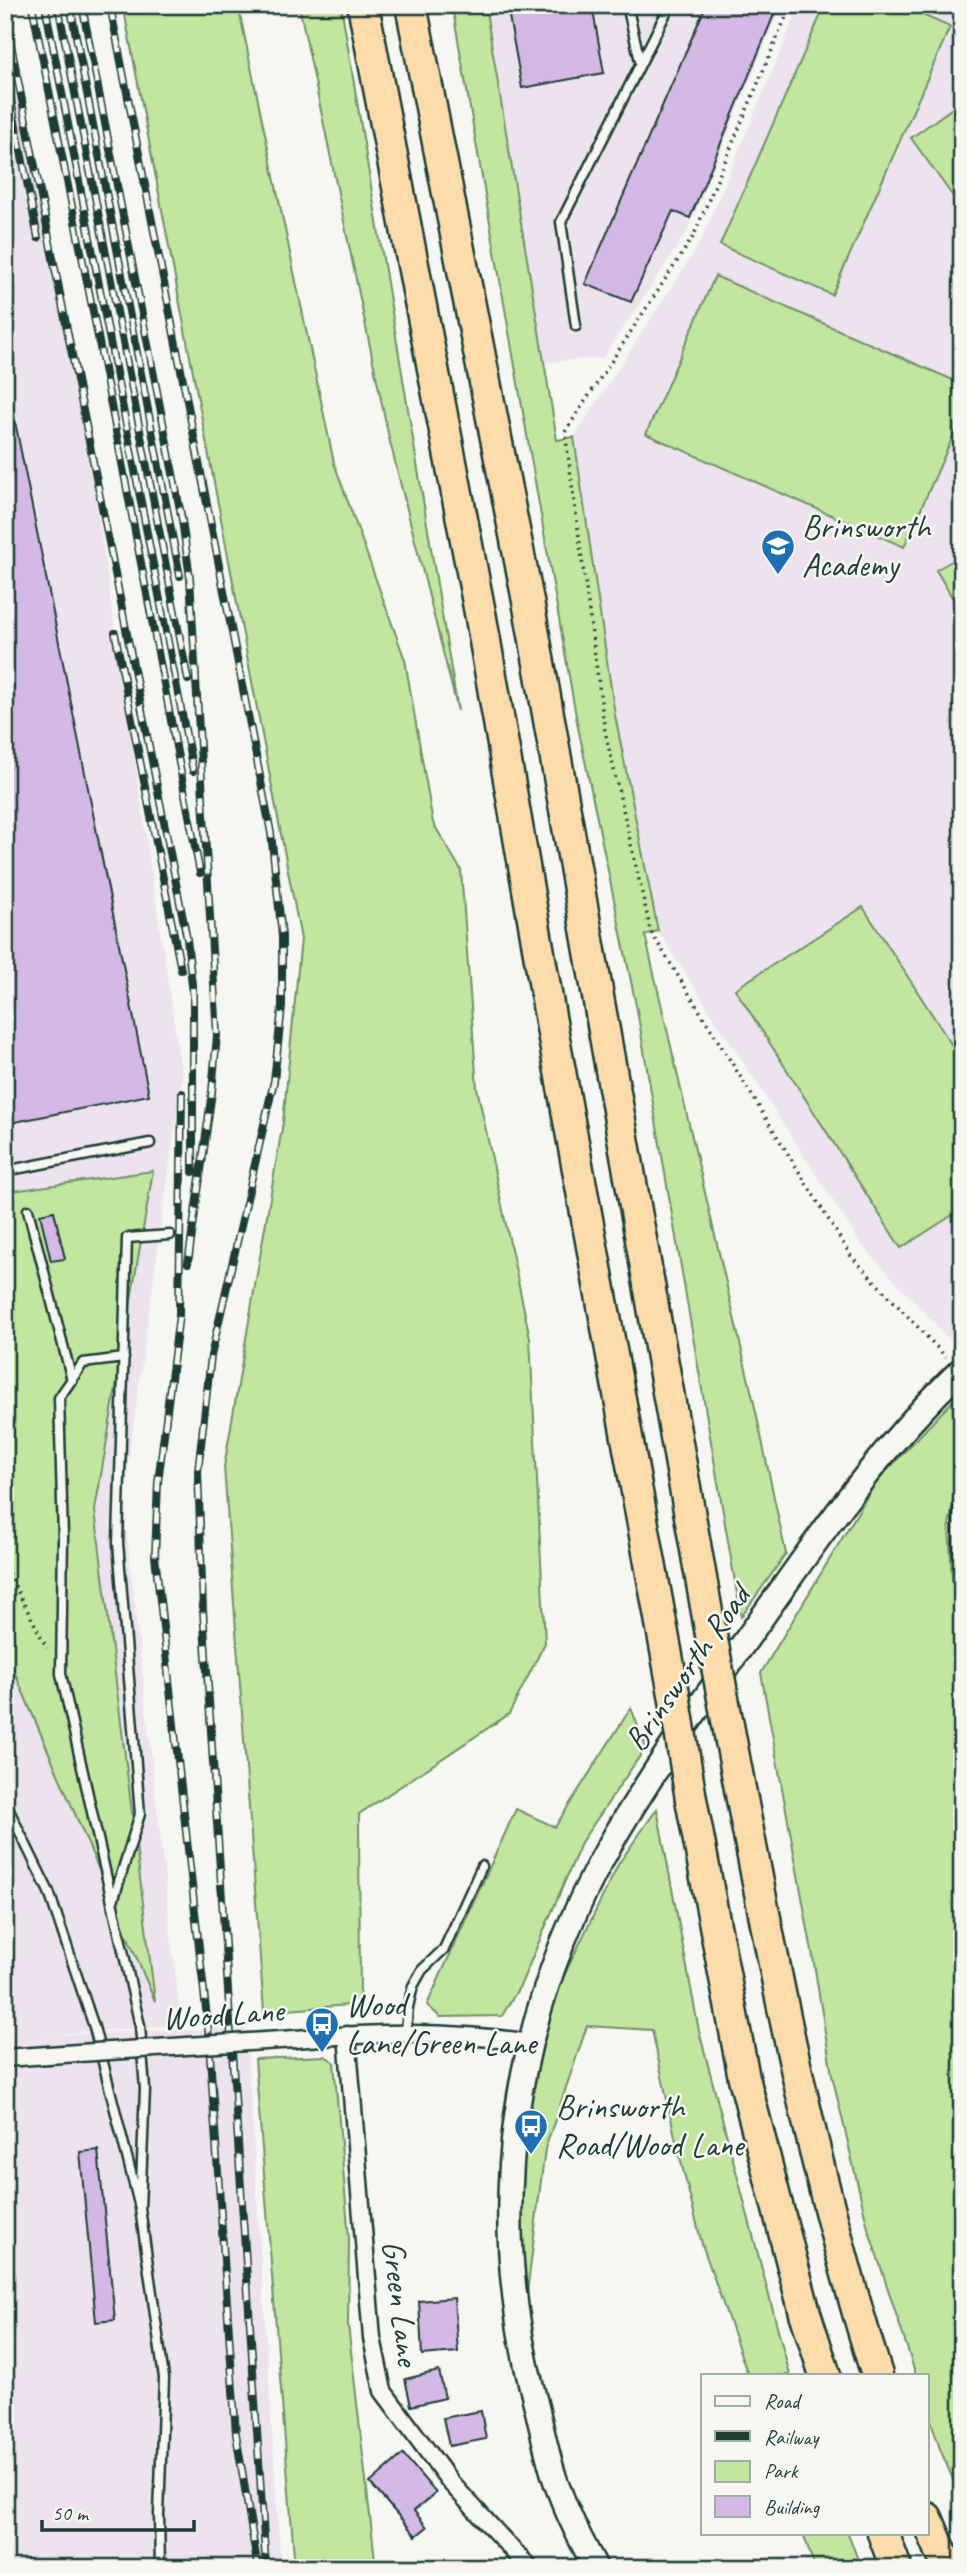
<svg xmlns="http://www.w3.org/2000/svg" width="967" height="2573" font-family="Caveat,sans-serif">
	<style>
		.built { fill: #ece3ee }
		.green { fill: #c2e59f; stroke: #70916a; stroke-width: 2 }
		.building { fill: #d4b8e5; stroke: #1f3d34; stroke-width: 2 }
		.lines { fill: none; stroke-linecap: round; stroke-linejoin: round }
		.lane-casing { stroke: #1f3d34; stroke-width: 13 }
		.street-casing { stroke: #1f3d34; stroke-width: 21 }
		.secondary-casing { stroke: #1f3d34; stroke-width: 28 }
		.highway-casing { stroke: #1f3d34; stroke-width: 35 }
		.path { stroke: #1f3d34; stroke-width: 3.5; stroke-dasharray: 2 5; stroke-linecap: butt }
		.lane { stroke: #f6f6f2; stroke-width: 8 }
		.street { stroke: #f6f6f2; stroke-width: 16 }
		.secondary { stroke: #f6f6f2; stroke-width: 23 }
		.highway { stroke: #fddcac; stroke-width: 30 }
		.rail-casing { stroke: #1f3d34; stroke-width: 8 }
		.rail { stroke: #f6f6f2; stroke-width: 5; stroke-dasharray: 16; stroke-linecap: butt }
		.street-bridge-casing { stroke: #1f3d34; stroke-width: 21; stroke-linecap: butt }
		.highway-bridge-casing { stroke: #1f3d34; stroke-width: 35; stroke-linecap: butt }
		.street-bridge { stroke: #f6f6f2; stroke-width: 16 }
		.highway-bridge { stroke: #fddcac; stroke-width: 30 }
		.labels { text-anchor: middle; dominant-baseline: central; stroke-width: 5; stroke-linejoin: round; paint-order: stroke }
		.poi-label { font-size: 33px; fill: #1f3d34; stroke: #f6f6f2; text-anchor: start }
		.street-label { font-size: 33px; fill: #1f3d34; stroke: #f6f6f2 }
	</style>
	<rect width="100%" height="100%" fill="#f6f6f2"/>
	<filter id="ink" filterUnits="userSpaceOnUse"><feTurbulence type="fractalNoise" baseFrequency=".0143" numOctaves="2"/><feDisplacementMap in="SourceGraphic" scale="14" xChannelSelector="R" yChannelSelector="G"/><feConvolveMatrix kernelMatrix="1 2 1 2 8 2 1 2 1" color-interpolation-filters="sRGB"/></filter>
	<g filter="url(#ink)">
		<path class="built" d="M485 5H781L687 232 603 358 545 362Z
			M800 5H962V1329L950 1340 861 1244 658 931 615 715 574 437 700 243Z
			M5 45 67 308 182 1076 123 1499 181 2025 44 2035 246 2028 281 2568H5Z"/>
		<path class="green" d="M123 5H238L334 463 405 660 433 823 461 870 477 1088 530 1338 545 1643 509 1714 359 1814 360 2004 264 2012 224 1467 283 1122 301 939Z
			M299 5H341L458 711 389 438Z
			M452 5H485L557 440 574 437 615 715 658 931 645 935 754 1403 786 1554 741 1617 637 1010 577 722Z
			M825 5H900L950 27 832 295 720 245Z
			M962 101V209L911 138Z
			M715 276 962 384V416L904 547 646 434Z
			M962 555V614L936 570Z
			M863 907 962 1061V1209L901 1248 735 989Z
			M153 1171 95 1510 155 2001 5 1650V1192Z
			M962 1391V1458L949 1525 962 1751V2500L940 2449 927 2408V2375H916L868 2228 832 2075 813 1957 761 1673 876 1482Z
			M631 1708 646 1747 582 1841 521 1984 502 2016 440 2017 427 2005 516 1809 555 1827Z
			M657 1809 699 2031 790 2375H748L702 2244 677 2146 652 2030 587 2026 545 2149 526 2301 521 2224 528 2089 555 1994 619 1863Z
			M325 2056 334 2062 349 2239 348 2325 376 2568H295L255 2059Z
			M803 2533H848L861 2568H815Z"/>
		<path class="building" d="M507 5H592L604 73 522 88Z
			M706 5H778L690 218 673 211 631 302 585 284Z
			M5 371 149 1095 5 1124Z
			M54 1211 65 1259 51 1261 40 1214Z
			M98 2150 115 2320 96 2322 80 2152Z
			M454 2298 458 2352 422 2355 419 2301Z
			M439 2371 445 2398 411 2406 405 2379Z
			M481 2411 486 2439 449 2446 443 2418Z
			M403 2454 436 2493 414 2511 427 2527 416 2536 370 2483Z"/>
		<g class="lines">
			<g class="lane-casing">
				<path id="lane" d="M627 5 640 61
					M576 326 561 222 670 5
					M5 1171 150 1143
					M28 1210 72 1380
					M124 1358 83 1363 59 1398 63 1537 61 1674 140 2026 145 2089 140 2208
					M5 1802 49 1892 94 2027 140 2208 164 2378 159 2514 160 2568
					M113 1901 140 1814 118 1543 127 1238 170 1235
					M406 2032 408 2007 413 1986 422 1970 444 1949 482 1866"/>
			</g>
			<g class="street-casing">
				<path id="street" d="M962 1511V1554
					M347 2035 372 2338 383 2391 451 2483 529 2568
					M295 2039C374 2033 450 2030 529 2043
					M5 2058 48 2055"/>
			</g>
			<g class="secondary-casing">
				<path id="secondary" d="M596 2568C582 2543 568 2515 558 2488 547 2459 542 2427 534 2397 484 2208 513 2017 608 1848 651 1773 701 1703 751 1633 815 1542 880 1447 962 1369"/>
			</g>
			<g class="highway-casing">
				<path id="highway" d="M363 5 481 618 551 1022 674 1694
					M411 5 528 601 710 1629
					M731 1741C771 1954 811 2168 877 2375
					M691 1799 744 2078 805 2313 825 2375
					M927 2518 948 2568
					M883 2533 896 2568"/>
			</g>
			<path class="path" d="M791 5 693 237 565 432 605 731 651 932 851 1256 946 1357
				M5 1567 47 1648"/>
			<use href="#lane" class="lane"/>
			<use href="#street" class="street"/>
			<use href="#secondary" class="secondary"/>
			<use href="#highway" class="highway"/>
			<g class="rail-casing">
				<path id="rail" d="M32 5 98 337 200 873
					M45 5 193 771
					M58 5 188 680
					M70 5 180 576
					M82 5 182 520 190 578 217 1035 212 1092 188 1263
					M110 5 271 833 282 936V1007L274 1081 211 1356 198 1471 203 1610 266 2568
					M5 14 187 939 193 994V1172
					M5 70 38 238
					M115 633 181 970
					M182 1093 179 1315 158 1482 155 1556 208 2027 236 2434 257 2563"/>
			</g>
			<use href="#rail" class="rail"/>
			<g class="street-bridge-casing">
				<path id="street-bridge" d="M48 2055 295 2039"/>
			</g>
			<g class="highway-bridge-casing">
				<path id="highway-bridge" d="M710 1629 731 1741
					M674 1694 691 1799"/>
			</g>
			<use href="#street-bridge" class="street-bridge"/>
			<use href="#highway-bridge" class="highway-bridge"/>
		</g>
	</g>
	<defs>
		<g id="school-pin" transform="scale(1.75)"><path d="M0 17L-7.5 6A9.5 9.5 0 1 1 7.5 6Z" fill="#1f6fb2" stroke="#f6f6f2"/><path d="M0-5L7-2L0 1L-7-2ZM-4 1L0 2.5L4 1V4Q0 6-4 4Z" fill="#fff"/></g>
		<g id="bus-pin" transform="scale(1.75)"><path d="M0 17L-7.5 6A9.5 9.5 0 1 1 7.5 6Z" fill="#1f6fb2" stroke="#f6f6f2"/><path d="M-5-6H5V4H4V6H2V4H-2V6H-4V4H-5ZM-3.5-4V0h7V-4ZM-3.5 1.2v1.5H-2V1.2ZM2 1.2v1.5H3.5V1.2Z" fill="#fff"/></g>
	</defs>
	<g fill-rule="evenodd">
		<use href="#school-pin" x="778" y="546"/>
		<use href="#bus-pin" x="322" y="2024"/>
		<use href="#bus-pin" x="531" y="2126"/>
	</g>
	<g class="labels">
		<g class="poi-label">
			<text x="802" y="527">Brinsworth<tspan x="802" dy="38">Academy</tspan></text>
			<text x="346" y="2005">Wood<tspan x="346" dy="38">Lane/Green Lane</tspan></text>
			<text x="556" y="2107">Brinsworth<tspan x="556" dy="38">Road/Wood Lane</tspan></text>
		</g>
		<g class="street-label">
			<text transform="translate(687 1668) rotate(-55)">Brinsworth Road</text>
			<text transform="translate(223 2014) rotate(-4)">Wood Lane</text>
			<text transform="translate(401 2303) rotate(83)">Green Lane</text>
		</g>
	</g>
	<rect width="967" height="2573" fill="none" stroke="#f6f6f2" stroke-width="28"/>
	<rect x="14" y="14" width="939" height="2545" fill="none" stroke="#1f3d34" stroke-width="2.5" filter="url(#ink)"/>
	<rect x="701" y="2374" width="228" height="161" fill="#f6f6f2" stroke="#a0aca6" stroke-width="2"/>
	<rect x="715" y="2396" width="35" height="10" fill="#f6f6f2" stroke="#a0aca6" stroke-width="2"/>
	<text x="764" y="2408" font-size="21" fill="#1f3d34">Road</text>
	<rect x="715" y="2431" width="35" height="10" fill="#1f3d34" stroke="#a0aca6" stroke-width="2"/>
	<text x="764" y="2444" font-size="21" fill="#1f3d34">Railway</text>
	<rect x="715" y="2461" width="35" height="21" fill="#c2e59f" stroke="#a0aca6" stroke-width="2"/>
	<text x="764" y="2478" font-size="21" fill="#1f3d34">Park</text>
	<rect x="715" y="2496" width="35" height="21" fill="#d4b8e5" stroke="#a0aca6" stroke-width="2"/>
	<text x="764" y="2514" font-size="21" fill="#1f3d34">Building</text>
	<path d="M42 2520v10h152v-10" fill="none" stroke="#1f3d34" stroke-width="3.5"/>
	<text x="52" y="2520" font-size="21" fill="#1f3d34" stroke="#f6f6f2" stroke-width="5" paint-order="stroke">50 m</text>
</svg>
